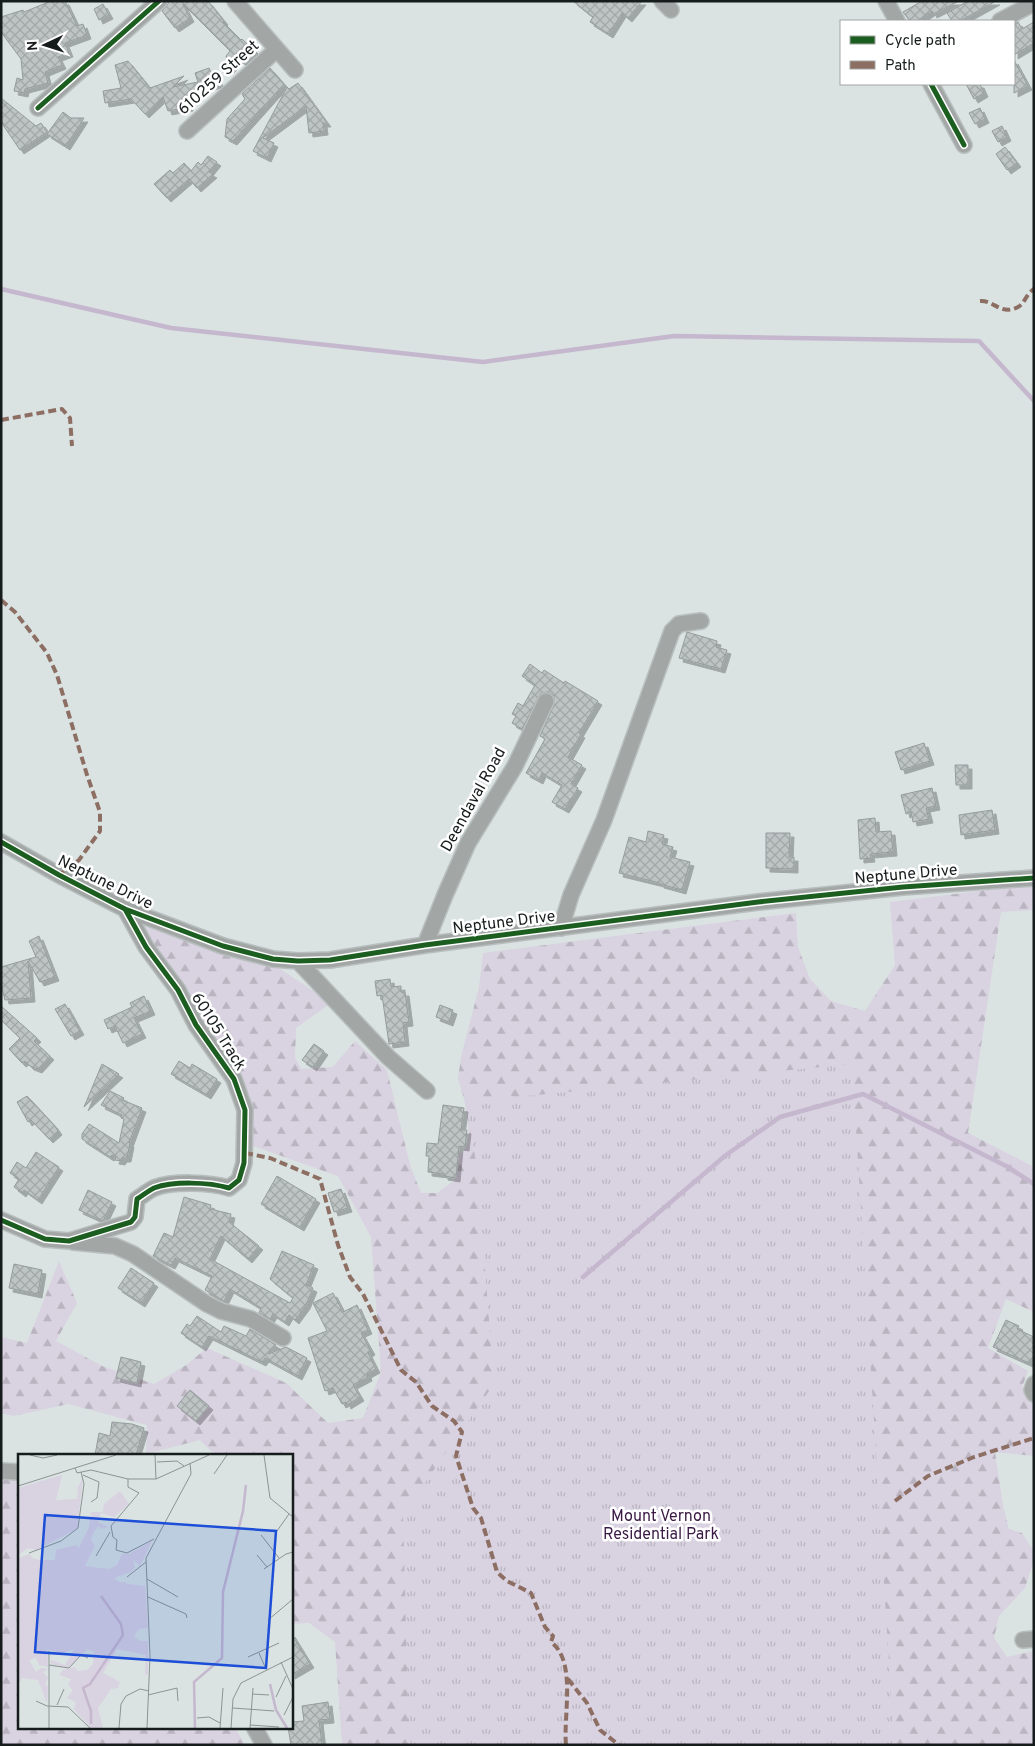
<svg xmlns="http://www.w3.org/2000/svg" width="1035" height="1746" font-family="Overpass,sans-serif">
	<style>
		.forest { fill: url(#forest-firs) }
		.park { fill: url(#park-tufts) }
		.lines { fill: none; stroke-linecap: round; stroke-linejoin: round }
		.stream { stroke: #c5b7ce; stroke-width: 4.5 }
		.building { fill: url(#building-cross-hatch); stroke: #959c9c; filter: url(#shadow) }
		.street-casing { stroke: #b8bebe; stroke-width: 18 }
		.street { stroke: #a2a7a6; stroke-width: 15 }
		.quiet { stroke: #8d6e63; stroke-width: 4; stroke-dasharray: 8 4; stroke-linecap: butt }
		.cycleway-casing { stroke: #fff; stroke-width: 8 }
		.cycleway { stroke: #1b5e20; stroke-width: 5 }
		.labels { text-anchor: middle; dominant-baseline: central; stroke-width: 5; stroke-linejoin: round; paint-order: stroke }
		.street-label { font-size: 16px; fill: #161c1c; stroke: #fff }
		.park-label { font-size: 16px; fill: #3a1a45; stroke: #fff }
		.inset-river { fill: none; stroke: #c5b7ce; stroke-width: 2.5 }
		.inset-road { fill: none; stroke: #8c9393; stroke-width: 1 }
		.view { fill: #1d4ed8; fill-opacity: 0.15; stroke: #1d4ed8; stroke-width: 2.5 }
		.inset-edge { fill: none; stroke: #161c1c; stroke-width: 2.5 }
	</style>
	<defs>
		<pattern id="forest-firs" width="22" height="20" patternUnits="userSpaceOnUse" patternTransform="scale(1.25)"><rect width="22" height="20" fill="#d9d2e1"/><path d="M5 1l3.5 6h-7zM16 11l3.5 6h-7z" fill="#bab4c0"/></pattern>
		<pattern id="park-tufts" width="24" height="20" patternUnits="userSpaceOnUse" patternTransform="scale(1.25)"><rect width="24" height="20" fill="#d9d2e1"/><path d="M3 7l-1-3M5 7V3M7 7l1-3M15 17l-1-3M17 17v-4M19 17l1-3" fill="none" stroke="#bab4c0"/></pattern>
		<pattern id="building-cross-hatch" width="8" height="8" patternUnits="userSpaceOnUse" patternTransform="scale(1.25)"><rect width="8" height="8" fill="#bdc4c3"/><path d="M0 0l8 8M0 8l8-8" fill="none" stroke="#a2a8a7"/></pattern>
		<filter id="shadow"><feDropShadow dx="4" dy="4" stdDeviation="0" flood-color="#0004"/></filter>
	</defs>
	<rect width="100%" height="100%" fill="#dae3e2"/>
	<path class="forest" d="M1034 887V910L1001 912 968 1133 1034 1167V1312L1006 1299 988 1348 1028 1371 1022 1387 1034 1394V1456L995 1452 1003 1506 1009 1529 1022 1533 1034 1551V1560L1025 1588 999 1616 994 1638 1007 1657 1034 1651V1745H342L335 1642 309 1623 291 1624V1455H215L200 1440 146 1454 147 1425 68 1404 14 1416 1 1413V1337L27 1343 59 1261 77 1303 56 1341 102 1366 154 1384 186 1365 207 1348 286 1383 328 1423 363 1418 381 1372 371 1237 338 1176 253 1146 246 1090 198 1020 139 925 251 961 279 968 331 1003 296 1028 295 1058 301 1069 333 1067 355 1041 387 1070 410 1165 421 1193H437L454 1181 457 1153H462L466 1147 469 1136 465 1102 458 1079 461 1057 479 987 483 953 796 913 798 947 810 979 831 1001 865 1011 895 965 890 902 1004 888Z
		M1 1477 19 1479V1727H235L245 1745H1Z"/>
	<path class="park" d="M852 1064 894 1745H409L403 1514 494 1384 477 1167 465 1102Z"/>
	<g class="lines">
		<path class="stream" d="M1 289 171 328 483 362 674 336 979 341 1034 401
			M583 1277 726 1155 780 1117 863 1094 1006 1166 1034 1184"/>
	</g>
	<path class="building" d="M51 1H65L77 26 83 24 87 35 65 43 69 53 58 57 62 65 45 72 48 83 25 89 24 93 14 91 17 78 23 80 21 59 1 32V17L23 10 24 12Z
		M168 1H208L224 21 223 22 241 40 242 39 258 54 246 65 239 59 230 69 226 56 230 51 183 4 190 18 175 28 162 11 168 4Z
		M573 1H642L628 18 622 13 609 34 590 22 593 17Z
		M922 1H959L933 14 932 11 917 21H910L903 12Z
		M968 1H996L960 21H952L947 13Z
		M103 4 109 15 99 20 94 9Z
		M1018 22 1022 29 1034 22V43L1014 55V24Z
		M1014 60 1028 86 1014 93Z
		M128 61 150 88 184 76 173 87 198 82 195 73 209 68 214 78 217 77 219 83 186 96 189 107 168 111 163 97 145 114 131 99 105 103 103 91 121 88 115 65Z
		M270 68 284 84 233 141 225 137 227 119 245 99 242 94Z
		M298 83 327 123H323L324 131 309 133 306 106 263 138 274 143 267 158 253 151 287 87 289 89Z
		M966 84H980L984 93 974 99Z
		M1 98 36 126 41 123 47 132 20 150 1 122Z
		M980 108 985 119 975 124 969 113Z
		M63 112 71 118H84L66 146 47 134Z
		M1002 126 1007 137 998 142 992 131Z
		M1005 147 1017 163 1007 170 996 154Z
		M208 156 217 162 209 172 213 174 197 188 189 179 167 198 154 184 170 170 173 173 184 163 191 171 198 162 201 165Z
		M687 632 717 641 716 647 727 650 721 669 679 658Z
		M530 664 542 673 544 670 564 683 565 681 598 701 579 733 581 734 568 757 582 765 571 784 578 788 565 809 552 802 562 785 542 773 539 780 526 773 545 739 540 736 554 705V696L550 693 546 692 540 694 522 729 512 723 516 716 512 714 518 703 523 706 535 685 522 676Z
		M924 743 930 761 901 770 895 752Z
		M955 765H968V785H956Z
		M932 788 936 806 926 808 929 819 913 822 911 812 906 814 901 795Z
		M992 810 995 830 961 835 959 815Z
		M875 818 876 832 891 831 893 852 870 854 871 858 860 859 858 820Z
		M648 831 664 835 662 844 673 847 670 857 690 862 682 890 660 884V883L619 873 629 837 646 842Z
		M766 833H790L789 857H794V869L766 868Z
		M39 936 55 977 40 982 28 961 31 998 5 1000 1 984V967L36 957 29 941Z
		M390 979 391 987 401 986V992H405L409 1022 403 1023 405 1042 389 1044 382 995 377 996 375 981Z
		M144 996 151 1011 134 1018 142 1034 123 1043 115 1026 108 1029 104 1020 132 1007 130 1003Z
		M65 1004 80 1031 71 1036 55 1009Z
		M440 1005 453 1010 449 1022 436 1017Z
		M1 1006 37 1038 34 1041 50 1056 38 1069 30 1066 25 1061 22 1063 9 1049 20 1038 1 1020Z
		M314 1044 324 1051 313 1067 302 1060Z
		M179 1061 190 1068 192 1064 217 1079 207 1095 171 1074Z
		M102 1064 119 1074 84 1107Z
		M110 1091 124 1098 122 1100 142 1108 129 1143H130L127 1158H123L121 1161 115 1160 116 1156 112 1155 110 1157 82 1139V1134L89 1124 119 1143 124 1119 121 1118 122 1115 101 1105Z
		M27 1096 54 1125 58 1131 49 1139 31 1120 28 1122 17 1102Z
		M443 1105 464 1108 461 1130H467L465 1147 459 1146 456 1178 444 1176V1174L428 1172 429 1156H426L427 1143 438 1144Z
		M36 1152 59 1167 38 1200 24 1190 22 1193 14 1187 19 1179 10 1173 17 1162 26 1168Z
		M277 1176 316 1199 300 1227 261 1204Z
		M341 1189 348 1208 334 1212 328 1193Z
		M88 1190 112 1202 103 1221 79 1210Z
		M184 1197 211 1205 210 1209 231 1214 229 1222 259 1246 248 1259 221 1236 210 1259 290 1303 293 1298 270 1279 282 1251 314 1265 306 1285 313 1288 306 1305 295 1320 289 1315 285 1322 273 1314 270 1319 259 1313 261 1308 230 1289 224 1301 205 1290 212 1276 175 1258 171 1265 153 1256 164 1233 173 1237Z
		M14 1264 42 1270 38 1294 9 1288Z
		M131 1268 154 1283 141 1303 118 1288Z
		M333 1293 343 1312 357 1305 368 1330 361 1333 371 1351 368 1353 376 1369 367 1374 368 1377 353 1385 360 1397 347 1405 346 1402 342 1404 333 1388 325 1391 308 1338 327 1331 313 1303Z
		M197 1316 221 1332 224 1326 246 1336 250 1329 276 1345 268 1354 286 1347 307 1358 298 1376 265 1358 262 1362 209 1336 202 1347 181 1333 187 1324 190 1326Z
		M1006 1320 1019 1326 1017 1329 1034 1337V1355L1029 1363 993 1347Z
		M121 1357 141 1362 137 1383 116 1378Z
		M190 1390 209 1406 196 1421 177 1406Z
		M112 1422 132 1424 144 1428 136 1455H95L99 1433 110 1436Z
		M291 1633 310 1664 291 1675Z
		M328 1702 330 1719 319 1720 322 1745H291L288 1727H291V1722L304 1721 302 1706Z"/>
	<g class="lines">
		<g class="street-casing">
			<path id="street" d="M235 1 295 70
				M662 1 671 10
				M886 1 897 21
				M1000 21 1034 3
				M931 84 964 145
				M38 108 159 1
				M187 131 276 50
				M1 842 59 875 125 909 223 946 273 959 298 961 330 960 425 945 758 902 903 887 1034 878
				M561 928 571 895 604 820 672 631 679 624 701 621
				M425 945 445 895 468 843 515 766 546 701
				M298 961 388 1057 427 1091
				M1 1220 45 1239 69 1241 131 1222 135 1217 137 1199C142 1196 148 1191 154 1188 173 1181 209 1182 229 1188L239 1180 244 1163 245 1110 234 1079 196 1025 178 990 146 947 125 909
				M73 1242 115 1246 133 1254 207 1304 221 1311 251 1319 283 1338
				M1034 1384 1032 1390 1034 1394
				M1 1471 19 1472
				M1023 1640 1034 1639
				M254 1727 264 1745"/>
		</g>
		<use href="#street" class="street"/>
		<path class="quiet" d="M980 301C994 300 1001 316 1018 307 1025 303 1026 294 1034 289
			M1 420 62 409 70 418 72 446
			M1 600 15 612 47 653 57 675 87 775 100 812V831L79 860 59 875
			M245 1153 270 1158 320 1179 338 1245 350 1277 363 1294 401 1370 416 1382 432 1406 454 1421 462 1432 456 1456 473 1508 481 1518 497 1572 507 1581 531 1593 545 1627 553 1636 551 1642C577 1661 563 1716 566 1745
			M895 1501 928 1476 974 1457 1034 1438
			M568 1679 587 1703 600 1730 619 1745"/>
		<g class="cycleway-casing">
			<path id="cycleway" d="M931 84 964 145
				M38 108 159 1
				M1 842 59 875 125 909 223 946 273 959 298 961 330 960 425 945 758 902 903 887 1034 878
				M1 1220 45 1239 69 1241 131 1222 135 1217 137 1199C142 1196 148 1191 154 1188 173 1181 209 1182 229 1188L239 1180 244 1163 245 1110 234 1079 196 1025 178 990 146 947 125 909"/>
		</g>
		<use href="#cycleway" class="cycleway"/>
	</g>
	<g class="labels">
		<g class="street-label">
			<text transform="translate(219 78) rotate(-42)">610259 Street</text>
			<text transform="translate(474 800) rotate(-61)">Deendaval Road</text>
			<text transform="translate(906 875) rotate(-5)">Neptune Drive</text>
			<text transform="translate(105 883) rotate(26)">Neptune Drive</text>
			<text transform="translate(504 923) rotate(-7)">Neptune Drive</text>
			<text transform="translate(218 1032) rotate(58)">60105 Track</text>
		</g>
		<g class="park-label">
			<text x="661" y="1517">Mount Vernon<tspan x="661" dy="18">Residential Park</tspan></text>
		</g>
	</g>
	<g transform="translate(18 1454)">
		<rect width="275" height="275" fill="#dae3e2"/>
		<path d="M44 21 38 46 59 45 60 33 65 24 59 75 18 96 10 94 0 101V34ZM102 37 111 50 96 63 83 59 80 68 90 73 85 75 80 72 76 78 73 85 77 92 67 112 91 115 99 111 104 100H111L134 87 122 112 115 106 117 114 113 118 96 124 103 129 127 132 130 174 121 175 116 182 122 187H130V220L127 221 128 201 99 195 85 219 102 228 100 234 93 235 80 254 85 274H73L56 255 58 248 49 244 55 236 50 231 53 225 41 221 45 216 56 213 60 217 69 216 75 210 76 198 70 195 50 214 33 210V206L47 211 56 195 43 200 29 195 30 213 21 211 18 204 11 206 18 218 23 214 30 215 25 218 30 224 27 230 30 233 29 249 20 226 4 224 0 231V104L12 100 14 104 23 106H37L38 96 58 91 61 94 71 73 73 58H85L86 50Z" fill="#d9d2e1"/>
		<path d="M0 114 54 116 70 130 108 128 109 180 0 179Z" fill="#d9d2e1"/>
		<path class="inset-river" d="M252 230 258 256 269 274M73 270V257L65 234 72 230 105 181 103 170 83 142M177 274 176 228 204 204 205 138 225 57 228 31"/>
		<path class="inset-road" d="M12 1 25 4 39 1M137 1 138 25M246 1 252 44 275 63M139 8 159 7 166 12M57 14 59 19 73 16 110 25H138L191 1M196 20 209 1M65 21 81 28 79 44 73 48M110 25V33L121 39 93 72 95 83 99 86 98 96 109 99 136 85M0 32 98 1M259 77 271 60M243 81 261 104M11 99 43 87 60 74 66 30 63 18M239 101 249 113M78 102 92 78M246 115 268 100 275 98M109 123 128 108M129 125 160 143M130 143 168 160 169 164M250 166 275 145M241 199 248 215M230 203 261 189M263 208 275 235M31 211 51 214 63 201 70 204M234 240 251 241M130 241 159 234 160 247M258 243 268 222M18 247 29 252 50 253 72 274M39 251 46 235M215 254 256 257M266 261 275 243M179 264 191 263 202 269M232 271 261 273M31 274V197M101 274 103 250 108 242 122 235 131 237M129 274 132 202 128 104 173 20 172 9M202 274 205 234M213 274 215 245 223 229 275 203M232 274 235 234"/>
		<path class="view" d="M27 61 258 77 248 214 17 198Z"/>
		<rect width="275" height="275" class="inset-edge"/>
	</g>
	<rect width="1035" height="1746" fill="none" stroke="#161c1c" stroke-width="5"/>
	<rect x="840" y="20" width="175" height="65" fill="#ffffff" stroke="#a2a4a4"/>
	<rect x="850" y="36" width="25" height="8" fill="#1b5e20" stroke="#a2a4a4"/>
	<text x="885" y="45" font-size="15" fill="#161c1c">Cycle path</text>
	<rect x="850" y="61" width="25" height="8" fill="#8d6e63" stroke="#a2a4a4"/>
	<text x="885" y="70" font-size="15" fill="#161c1c">Path</text>
	<g transform="translate(45 45) rotate(266)" stroke="#ffffff" stroke-width="4" paint-order="stroke">
	<path d="M0-4L9 19L0 12L-9 19Z" fill="#161c1c"/>
	<text y="-8" font-size="14" font-weight="bold" text-anchor="middle" fill="#161c1c">N</text>
	</g>
</svg>
